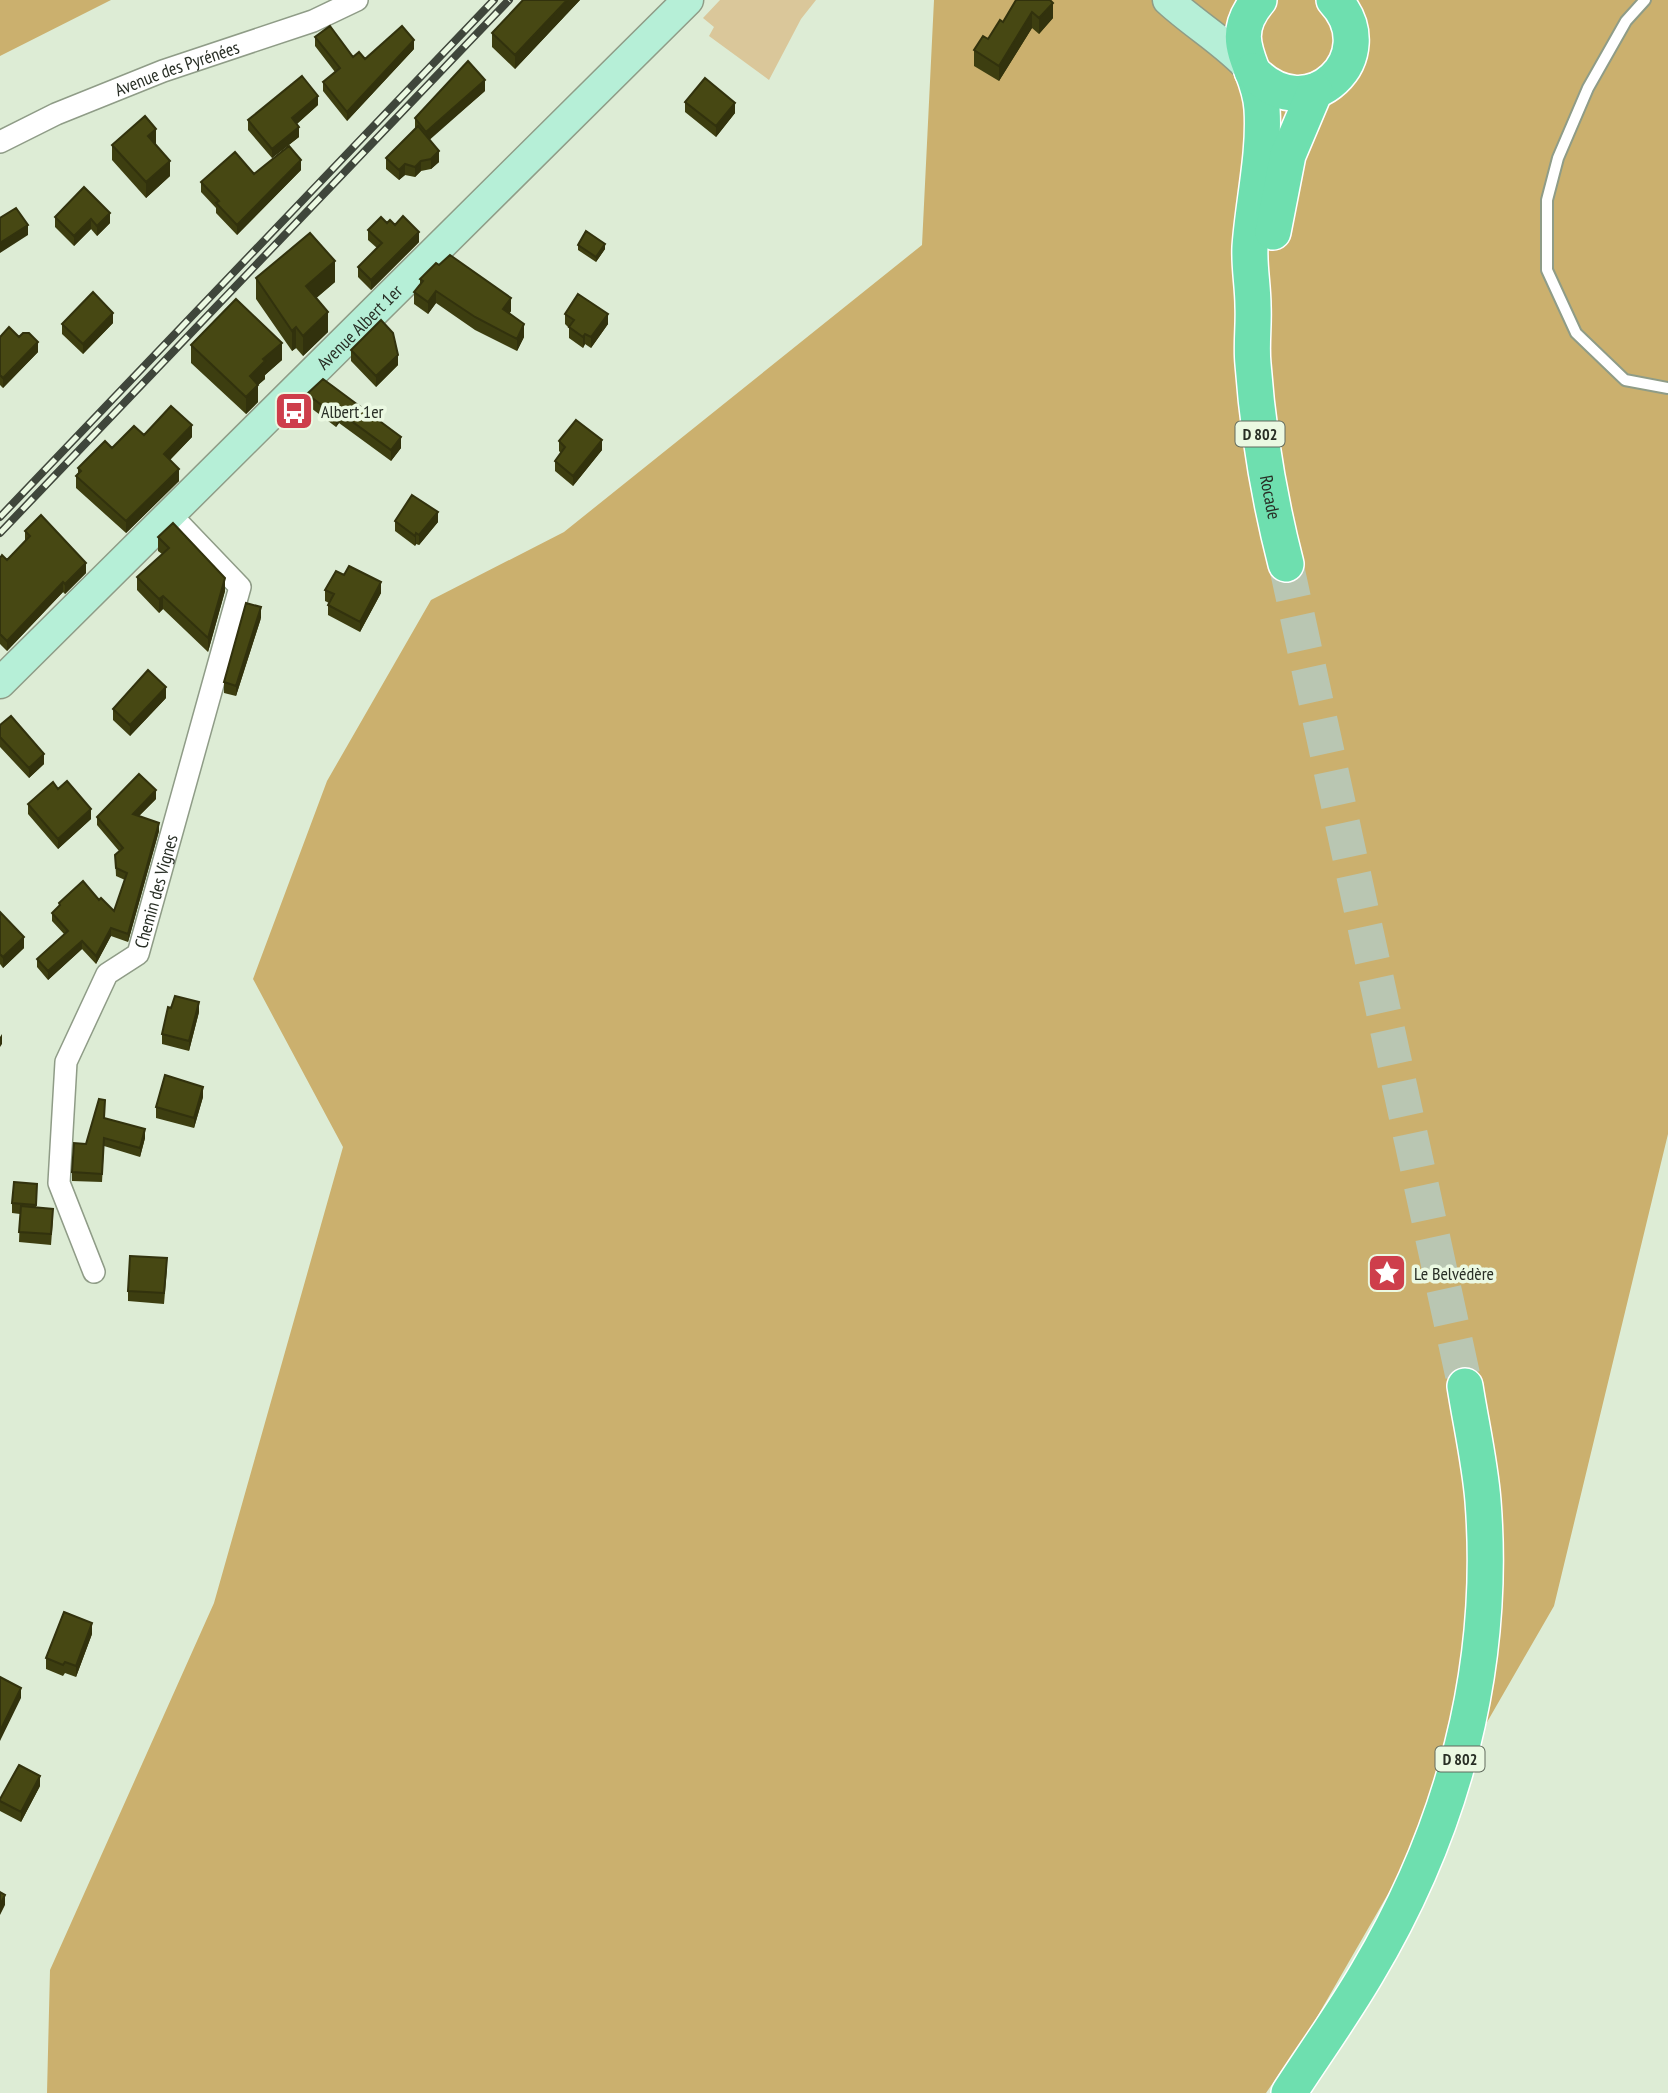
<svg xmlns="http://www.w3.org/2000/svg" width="1668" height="2093" font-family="'PT Sans Narrow',sans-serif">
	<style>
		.green { fill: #dac79a }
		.forest { fill: #cbb06e }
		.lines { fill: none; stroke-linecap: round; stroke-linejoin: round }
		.primary-tunnel { stroke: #b9c6b2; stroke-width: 35; stroke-dasharray: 35 18; stroke-linecap: butt }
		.lane-casing { stroke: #8f9c87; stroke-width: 14 }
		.street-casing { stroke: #8f9c87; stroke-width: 24 }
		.secondary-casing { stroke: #8f9c87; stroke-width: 33 }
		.primary-casing { stroke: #fff; stroke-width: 38 }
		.lane { stroke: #fff; stroke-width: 10 }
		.street { stroke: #fff; stroke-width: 21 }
		.secondary { stroke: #b6efd7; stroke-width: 30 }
		.primary { stroke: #6edfaf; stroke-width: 35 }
		.rail-casing { stroke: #3f463b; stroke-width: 8 }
		.rail { stroke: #ebf9e2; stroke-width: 5; stroke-dasharray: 16; stroke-linecap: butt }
		.wall { fill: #3d3e10 }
		.shaded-wall { fill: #32320d }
		.building { fill: #474813; stroke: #32320d; stroke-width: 2 }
		.labels { text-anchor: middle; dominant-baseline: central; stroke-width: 7; stroke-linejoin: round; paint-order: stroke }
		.shield { fill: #ebf9e2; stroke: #626b5e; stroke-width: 2 }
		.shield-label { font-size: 16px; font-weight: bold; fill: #282e25 }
		.street-label { font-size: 18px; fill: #282e25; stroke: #ebf9e2 }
		.poi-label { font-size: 18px; fill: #282e25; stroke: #ebf9e2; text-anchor: start }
	</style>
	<rect width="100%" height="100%" fill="#ddecd5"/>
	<path class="green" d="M720 0H816L801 19 769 80 709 36 714 27 703 18Z"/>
	<path class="forest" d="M0 0H111L0 56Z
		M934 0H1668V1134L1554 1606 1309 2031 1266 2093H47L50 1970 214 1603 343 1147 253 979 327 781 431 600 564 532 922 245Z"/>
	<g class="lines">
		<path class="primary-tunnel" d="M1286 564 1465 1386"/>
		<g class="lane-casing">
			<path id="lane" d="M1645 0 1626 21 1588 88 1558 158 1547 200V270L1576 333 1625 380 1668 388"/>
		</g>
		<g class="street-casing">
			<g id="street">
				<path id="s1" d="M0 142 56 114 163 71 313 21 357 0"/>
				<path id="s2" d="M94 1272 59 1183 66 1062 107 974 138 954 240 587 171 515"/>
			</g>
		</g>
		<g class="secondary-casing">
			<g id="secondary">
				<path d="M1168 0C1195 25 1227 43 1252 71"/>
				<path id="s3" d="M0 683 688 0"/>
			</g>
		</g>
		<g class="primary-casing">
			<g id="primary">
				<path id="s4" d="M1259 0C1223 42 1260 66 1262 109 1265 154 1253 203 1250 247 1249 267 1253 286 1253 306 1254 325 1251 345 1253 364 1258 432 1269 498 1286 564"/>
				<path d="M1252 71C1309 132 1386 55 1334 0"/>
				<path d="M1273 232 1288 155 1315 91"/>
				<path d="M1289 2093C1315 2053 1343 2014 1367 1973 1453 1829 1496 1669 1483 1501 1480 1463 1471 1424 1465 1386"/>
			</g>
		</g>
		<use href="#lane" class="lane"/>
		<use href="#street" class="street"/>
		<use href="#secondary" class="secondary"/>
		<use href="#primary" class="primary"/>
		<g class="rail-casing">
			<path id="rail" d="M0 517 494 0
				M0 533 509 0"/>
		</g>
		<use href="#rail" class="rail"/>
	</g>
	<path class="wall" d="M523 0H580L515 69 492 47V33Z
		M1016 0 1053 18 1039 34 1032 28 999 81 974 66V50L988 39 1003 22Z
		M315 37 353 57 365 59 414 49 347 121 323 91V82L335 72 315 46Z
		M485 91 429 139 439 162 431 169 421 171 415 177 405 175 399 180 386 169V158L415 129V118Z
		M685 102 735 113 716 137 685 112Z
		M318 105 297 124 299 137 272 158 248 130V120Z
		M112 145H156L170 176 146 198 112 160Z
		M301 170 237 235 216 213V208L201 192V182L254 174Z
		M84 187 110 223 97 236 91 229 74 246 55 227V217Z
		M387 223 395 225 419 242 371 290 358 277V267L377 248 368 240V230Z
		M578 245 605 249 596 262 578 250Z
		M256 278 335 282 316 298 328 332 303 356 296 348 292 351 256 299Z
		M420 279 511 311 509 314 524 337 517 351 475 330 436 303 428 314 414 304V292L420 284Z
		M565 314 608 324 591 348 585 344 583 348 569 338V328L565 324Z
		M113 323 83 354 62 334V324Z
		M0 337H19L38 352 3 388 0 385Z
		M191 345 282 360 265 375V379L258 385V402L246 414 191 363Z
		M351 350 398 365 376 387 351 361Z
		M307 394 401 448 391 461 339 423 336 427 307 405Z
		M144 435 192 437 170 460 179 481 126 533 76 488V476L78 473V468Z
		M559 441 602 450 573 486 555 471V461L561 453 559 451Z
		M395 521 438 522 419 545 416 544 415 546 395 531Z
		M25 531 86 573 65 594 63 592 7 651 0 644V558L7 560 25 541Z
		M158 537 225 591 208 652 163 609 159 613 137 590V577L162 554 158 551Z
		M325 590 381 593 360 632 328 615V605L329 603 325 601Z
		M261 618 236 696 224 693V682Z
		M166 698 130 736 113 720V709Z
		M0 725 44 764 29 778 0 747Z
		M58 789 91 819 58 849 28 814V804Z
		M156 799 139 816 159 831 128 942 111 936 96 964 82 949 48 980 37 967V959L64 934 52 921V913L59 906V903L99 900 114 911 125 880 116 876 115 855 119 851 97 825V817Z
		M0 912 24 948 3 968 0 964Z
		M199 1012 189 1051 162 1044V1034Z
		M203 1097 194 1128 156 1118V1107Z
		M105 1118 145 1138 140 1157 104 1146 102 1182 72 1181V1172L86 1144Z
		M37 1195 36 1208 53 1219 51 1245 19 1242 20 1214 12 1213V1203Z
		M167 1268 164 1304 128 1301V1291Z
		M92 1634 76 1677 65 1673 63 1676 46 1669V1658Z
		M40 1786 21 1822 0 1811V1799Z"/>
	<path class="shaded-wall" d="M567 0H580L515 69V55Z
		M1053 3V18L1039 34V18Z
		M1032 12V28L999 81V66Z
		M414 40V49L347 121V112Z
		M485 80V91L426 143V132Z
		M318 96V105L292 128V118Z
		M735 103V113L716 137V126Z
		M299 127V137L272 158V149Z
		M156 129V145L148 152V136Z
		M439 151V162L431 169V159Z
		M301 160V170L237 235V225Z
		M170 161V176L146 198V182Z
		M421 161V171L415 177V167Z
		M405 164V175L399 180V170Z
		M110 213V223L97 236V226Z
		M91 219V229L74 246V236Z
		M28 225V235L0 253V243Z
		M419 232V242L371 290V280Z
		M605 244V249L596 262V257Z
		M335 261V282L306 307V286Z
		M436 291V303L428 314V302Z
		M511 298V311L503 322V309Z
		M328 312V332L303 356V336Z
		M113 313V323L83 354V344Z
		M608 314V324L591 348V337Z
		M524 324V337L517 351V339Z
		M296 327V348L292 351V331Z
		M585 334V344L583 348V337Z
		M38 342V352L3 388V378Z
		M282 343V360L265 375V379L258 385V402L246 414V397L250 376 263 359Z
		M398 355V365L376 387V376Z
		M339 412V423L336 427V416Z
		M192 425V437L164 466V454Z
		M401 437V448L391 461V450Z
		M602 440V450L573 486V476Z
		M179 469V481L126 533V521Z
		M438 512V522L419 545V535Z
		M416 533V544L415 546V536Z
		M86 563V573L65 594V584Z
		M225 578V591L208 652V638Z
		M63 582V592L7 651V641Z
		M381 582V593L360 632V622Z
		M163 596V609L159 613V599Z
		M261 607V618L236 696V686Z
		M166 687V698L130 736V725Z
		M44 754V764L29 778V768Z
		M156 790V799L133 822V814Z
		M91 809V819L58 849V839Z
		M159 823V831L128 942V934Z
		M111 928V936L96 964V956Z
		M24 937V948L3 968V957Z
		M82 941V949L48 980V971Z
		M199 1002V1012L189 1051V1041Z
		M2 1034V1044L0 1047V1037Z
		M203 1087V1097L194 1128V1118Z
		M145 1129V1138L140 1157V1148Z
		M92 1623V1634L76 1677V1666Z
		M21 1688V1698L0 1741V1731Z
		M40 1776V1786L21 1822V1812Z
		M5 1895V1905L0 1915V1905Z"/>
	<path class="building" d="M523 0H567L515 55 492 33Z
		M1016 0H1050L1053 3 1039 18 1032 12 999 66 974 50 983 36 988 39 1000 20 1003 22Z
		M330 26 353 57 359 52 365 59 402 26 414 40 347 112 323 82 340 68 315 37Z
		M468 61 485 80 426 132 415 118Z
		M302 76 318 96 292 118 299 127 272 149 248 120Z
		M705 78 735 103 716 126 685 102Z
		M145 116 156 129 148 136 170 161 146 182 112 145Z
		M418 126 439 151 431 159 421 161 415 167 405 164 399 170 386 158Z
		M289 146 301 160 237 225 216 203 219 201 201 182 235 152 254 174Z
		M84 187 110 213 97 226 91 219 74 236 55 217Z
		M16 208 28 225 0 243V218Z
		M403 216 419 232 371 280 358 267 382 243 368 230 381 217 387 223 390 220 395 225Z
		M586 231 605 244 596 257 578 245Z
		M310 233 335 261 306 286 328 312 303 336 296 327 292 331 256 278Z
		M450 255 511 298 503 309 524 324 517 339 475 317 436 291 428 302 414 292 423 281 420 279 436 263 439 265Z
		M93 292 113 313 83 344 62 324Z
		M578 294 608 314 591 337 585 334 583 337 569 327 574 320 565 314Z
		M236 299 282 343 263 359 265 361 250 376 258 385 246 397 191 345Z
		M381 320 393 333 398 355 376 376 351 350Z
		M9 327 19 337 23 333H29L38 342 3 378 0 375V337Z
		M323 379 401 437 391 450 339 412 336 416 307 394Z
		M171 406 192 425 164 454 179 469 126 521 76 476 81 471 78 468 105 441 112 448 134 426 144 435Z
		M576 420 602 440 573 476 555 461 565 447 559 441Z
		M412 495 438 512 419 535 416 533 415 536 395 521Z
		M41 515 86 563 65 584 63 582 7 641 0 634V558L2 555 7 560 30 536 25 531Z
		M173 523 225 578 208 638 163 596 159 599 137 577 169 548 158 537Z
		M349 566 381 582 360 622 328 605 334 594 325 590 336 571 344 575Z
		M246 603 261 607 236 686 224 682Z
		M148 670 166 687 130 725 113 709Z
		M11 716 44 754 29 768 0 737V725Z
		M139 774 156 790 133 814 159 823 128 934 111 928 96 956 82 941 48 971 37 959 68 931 52 913 60 905 59 903 83 881 99 900 101 898 114 911 127 873 116 868 115 855 123 848 97 817Z
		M67 781 91 809 58 839 28 804 53 782 58 789Z
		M0 912 24 937 3 957 0 954Z
		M175 996 199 1002 189 1041 162 1034 168 1007 171 1008Z
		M165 1075 203 1087 194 1118 156 1107Z
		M99 1099 105 1100 104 1118 145 1129 140 1148 104 1138 102 1174 72 1172 74 1143 86 1144Z
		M14 1182 37 1184 36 1205 12 1203Z
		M21 1206 53 1209 51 1234 19 1232Z
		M130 1256 167 1258 164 1293 128 1291Z
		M64 1612 92 1623 76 1666 65 1662 63 1665 46 1658Z
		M0 1677 21 1688 0 1731Z
		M19 1765 40 1776 21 1812 0 1801V1799Z
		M0 1892 5 1895 0 1905Z"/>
	<defs>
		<g id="bus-square" transform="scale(2.0125)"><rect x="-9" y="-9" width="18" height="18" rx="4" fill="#ce3e4b" stroke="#ebf9e2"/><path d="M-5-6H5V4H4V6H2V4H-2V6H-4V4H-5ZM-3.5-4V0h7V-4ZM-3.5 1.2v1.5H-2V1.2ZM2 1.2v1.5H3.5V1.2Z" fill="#fff"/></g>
		<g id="sight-square" transform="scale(2.0125)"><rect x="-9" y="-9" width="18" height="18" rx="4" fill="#ce3e4b" stroke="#ebf9e2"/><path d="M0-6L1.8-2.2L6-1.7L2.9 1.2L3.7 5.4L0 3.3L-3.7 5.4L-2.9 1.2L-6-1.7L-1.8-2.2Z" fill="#fff"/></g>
	</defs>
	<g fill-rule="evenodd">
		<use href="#bus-square" x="294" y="411"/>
		<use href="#sight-square" x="1387" y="1273"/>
	</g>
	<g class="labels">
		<g class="shield">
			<rect x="1235.5" y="421.5" width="49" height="25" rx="5"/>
			<rect x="1435.5" y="1746.5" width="49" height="25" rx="5"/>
		</g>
		<g class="shield-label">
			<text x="1260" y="434">D 802</text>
			<text x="1460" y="1759">D 802</text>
		</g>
		<g class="street-label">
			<text stroke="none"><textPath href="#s1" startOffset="192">Avenue des Pyrénées</textPath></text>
			<text stroke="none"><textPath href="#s3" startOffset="506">Avenue Albert 1er</textPath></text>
			<text stroke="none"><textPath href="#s4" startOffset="506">Rocade</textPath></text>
			<text stroke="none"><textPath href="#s2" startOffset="416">Chemin des Vignes</textPath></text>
		</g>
		<g class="poi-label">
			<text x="321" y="411">Albert 1er</text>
			<text x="1414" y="1273">Le Belvédère</text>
		</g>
	</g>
</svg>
